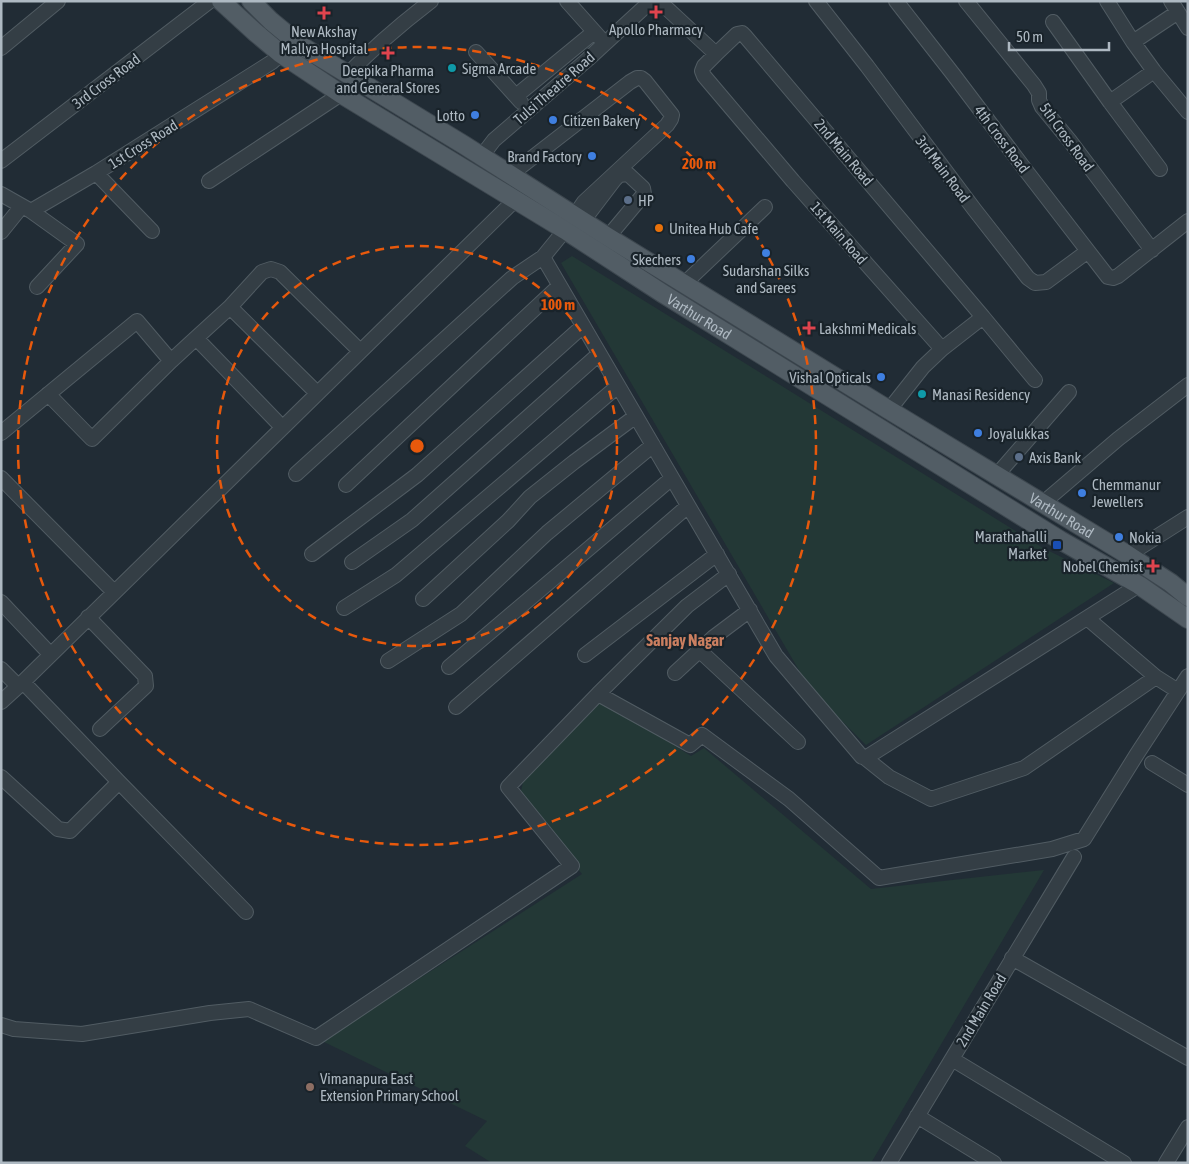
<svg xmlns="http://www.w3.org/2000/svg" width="1189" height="1164" font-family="'Asap Condensed',sans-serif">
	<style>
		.green { fill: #233836 }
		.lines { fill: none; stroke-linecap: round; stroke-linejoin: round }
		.minor-casing { stroke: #515c63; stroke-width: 16 }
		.major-casing { stroke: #3d474f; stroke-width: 20 }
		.minor { stroke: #343e45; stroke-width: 14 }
		.major { stroke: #525d65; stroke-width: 18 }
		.ring { fill: none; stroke: #e8590c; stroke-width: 2.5; stroke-dasharray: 9 6 }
		.health-dot { fill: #e0444e; stroke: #19232a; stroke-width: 2 }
		.culture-dot { fill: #0f9aa8; stroke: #19232a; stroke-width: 2 }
		.shop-dot { fill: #3f7fe0; stroke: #19232a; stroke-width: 2 }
		.service-dot { fill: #5c6f8a; stroke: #19232a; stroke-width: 2 }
		.food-dot { fill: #e8710a; stroke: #19232a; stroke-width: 2 }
		.transit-dot { fill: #1a4fb4; stroke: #19232a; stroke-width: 2 }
		.education-dot { fill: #8d6e63; stroke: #19232a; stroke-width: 2 }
		.labels { text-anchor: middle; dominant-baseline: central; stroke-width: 4.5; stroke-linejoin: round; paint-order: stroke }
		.poi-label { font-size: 15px; fill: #aeb9c2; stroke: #19232a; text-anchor: start }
		.street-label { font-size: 15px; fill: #aeb9c2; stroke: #19232a }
		.neighbourhood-label { font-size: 16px; font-weight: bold; fill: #cb7f60; stroke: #19232a }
		.centre { fill: #e8590c; stroke: #19232a; stroke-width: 2.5 }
		.ring-label { font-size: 15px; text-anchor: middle; font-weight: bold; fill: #e8590c; stroke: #19232a; stroke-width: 4.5; stroke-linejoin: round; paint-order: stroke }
	</style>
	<rect width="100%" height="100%" fill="#212c35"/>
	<path class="green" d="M572 256 1043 548 1114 583 866 745 810 689 561 263Z
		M600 698 691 756 704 748 871 889 1044 870 871 1163H492L465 1146 487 1121 322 1041 582 874 520 796 524 777Z"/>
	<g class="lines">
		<g class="minor-casing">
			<path id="minor" d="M567 1 600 38
				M659 1 716 54 737 34 742 33 745 36 983 317 942 349
				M816 1 867 66 974 209 1028 278 1035 283 1046 282 1088 251
				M896 1 953 74 1027 172 1108 277 1113 278 1118 276 1188 221
				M966 1 1034 85 1039 93V100L1042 107 1070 141 1152 250
				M1107 1 1133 42 1154 71 1188 112
				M1171 1 1188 28
				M1053 22 1110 102
				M1133 42 1178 12
				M1 48 58 1
				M476 52 521 102
				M716 54 704 66 702 71 704 76 793 181 942 349 923 367 889 410
				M1154 71 1110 102 1160 169
				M347 75C373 48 401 24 431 1
				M516 96 594 32
				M481 157 494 140 588 59 651 1
				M1 161 210 1
				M96 173 152 231
				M510 175 630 82 637 78H641L645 81 672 115 671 119 667 125 584 202 575 215
				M209 181 341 94
				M1 194 31 211 96 173 272 62 281 54
				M31 211 77 244 37 287
				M583 221 615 179 619 175 628 174 643 188 644 194 608 237
				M565 230 543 257 776 656 862 757H867L1139 585
				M1 232 22 206
				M684 284 765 207
				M983 317 1035 380
				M196 338 230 307
				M317 393 230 307 262 272 271 269 280 272 360 351
				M48 394 92 439 171 361
				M1 433 137 321 171 361 196 338 282 427
				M296 474 512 278 543 257
				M996 476 1069 392
				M1 478 114 592
				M346 485 559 286
				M1043 503 1118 439 1188 385
				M312 554 417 475 583 326
				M1128 555 1188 517
				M352 562 412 520 599 354
				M423 599 508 521 530 497 574 462 636 416
				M1 602 50 654
				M344 608 396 575 618 386
				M88 617 145 676 146 686 100 729
				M1087 618 1156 677 1178 691
				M699 650 798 742
				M585 655 717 554
				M388 661 461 614 547 533 653 445
				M449 667 672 478
				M1 669 18 686
				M675 673 714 637 750 610
				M23 682 119 782 246 912
				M598 694 687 606 729 574
				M1 702 23 682 515 200
				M456 707 688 506
				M864 757 889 777 931 799 1024 768 1156 677
				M1152 763 1188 785
				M1 777 58 829 70 831 119 782
				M1012 958 1188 1058
				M1 1025 14 1029 82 1034 210 1013 249 1009 316 1038 572 866 508 787 598 694 690 745 702 735 789 799 879 878 1052 849 1084 839 1137 754 1188 676
				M952 1059 1124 1163
				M917 1116 994 1163
				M889 1163 1074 857
				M1166 1163 1188 1127"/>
		</g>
		<g class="major-casing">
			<g id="major">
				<path id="s1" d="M221 1 256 33 281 54 341 94 565 230 662 293 1060 540 1139 585 1188 619"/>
				<path id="s2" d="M251 1 271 21 300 45 464 145 608 237 889 410 1128 555 1171 583 1188 597"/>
			</g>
		</g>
		<use href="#minor" class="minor"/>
		<use href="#major" class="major"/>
	</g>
	<g class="ring">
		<circle cx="417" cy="446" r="200"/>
		<circle cx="417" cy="446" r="399"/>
	</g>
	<g class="health-dot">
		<path d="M653.5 4.5h5v5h5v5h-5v5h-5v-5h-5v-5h5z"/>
		<path d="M321.5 5.5h5v5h5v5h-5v5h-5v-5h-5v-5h5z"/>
		<path d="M385.5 45.5h5v5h5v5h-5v5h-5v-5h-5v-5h5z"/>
		<path d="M806.5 320.5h5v5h5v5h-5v5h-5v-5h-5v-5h5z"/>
		<path d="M1150.5 558.5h5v5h5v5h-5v5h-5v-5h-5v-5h5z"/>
	</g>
	<g class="culture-dot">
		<circle cx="452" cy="68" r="5"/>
		<circle cx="922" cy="394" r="5"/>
	</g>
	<g class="shop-dot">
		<circle cx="475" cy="115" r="5"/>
		<circle cx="553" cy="120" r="5"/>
		<circle cx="592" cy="156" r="5"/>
		<circle cx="766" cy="253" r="5"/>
		<circle cx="691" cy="259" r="5"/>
		<circle cx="881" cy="377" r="5"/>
		<circle cx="978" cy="433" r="5"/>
		<circle cx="1082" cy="493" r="5"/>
		<circle cx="1119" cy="537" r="5"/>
	</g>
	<g class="service-dot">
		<circle cx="628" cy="200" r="5"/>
		<circle cx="1019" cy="457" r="5"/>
	</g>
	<circle class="food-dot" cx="659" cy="228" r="5"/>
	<rect class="transit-dot" x="1052" y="540" width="10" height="10" rx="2.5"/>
	<circle class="education-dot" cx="310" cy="1087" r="5"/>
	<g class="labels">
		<g class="poi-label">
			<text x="656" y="29" text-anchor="middle">Apollo Pharmacy</text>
			<text x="324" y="31" text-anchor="middle">New Akshay<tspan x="324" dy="17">Mallya Hospital</tspan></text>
			<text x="462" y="68">Sigma Arcade</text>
			<text x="388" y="70" text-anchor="middle">Deepika Pharma<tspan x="388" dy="17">and General Stores</tspan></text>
			<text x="465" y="115" text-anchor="end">Lotto</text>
			<text x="563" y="120">Citizen Bakery</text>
			<text x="582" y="156" text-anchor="end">Brand Factory</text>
			<text x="638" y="200">HP</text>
			<text x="669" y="228">Unitea Hub Cafe</text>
			<text x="681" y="259" text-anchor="end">Skechers</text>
			<text x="766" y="270" text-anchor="middle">Sudarshan Silks<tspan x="766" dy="17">and Sarees</tspan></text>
			<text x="819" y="328">Lakshmi Medicals</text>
			<text x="871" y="377" text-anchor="end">Vishal Opticals</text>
			<text x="932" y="394">Manasi Residency</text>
			<text x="988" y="433">Joyalukkas</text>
			<text x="1029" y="457">Axis Bank</text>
			<text x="1092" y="484">Chemmanur<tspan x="1092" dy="17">Jewellers</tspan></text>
			<text x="1047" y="536" text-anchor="end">Marathahalli<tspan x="1047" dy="17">Market</tspan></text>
			<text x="1129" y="537">Nokia</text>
			<text x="1143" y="566" text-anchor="end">Nobel Chemist</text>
			<text x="320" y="1078">Vimanapura East<tspan x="320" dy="17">Extension Primary School</tspan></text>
		</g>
		<g class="street-label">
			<text transform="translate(106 81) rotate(-37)">3rd Cross Road</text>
			<text transform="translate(554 88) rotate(-41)">Tulsi Theatre Road</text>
			<text transform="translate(1067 137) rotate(54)">5th Cross Road</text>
			<text transform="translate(1002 139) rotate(53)">4th Cross Road</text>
			<text transform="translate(143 144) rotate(-32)">1st Cross Road</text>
			<text transform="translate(844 152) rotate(50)">2nd Main Road</text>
			<text transform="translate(943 169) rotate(53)">3rd Main Road</text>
			<text transform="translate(839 233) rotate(49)">1st Main Road</text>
			<text stroke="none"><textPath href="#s1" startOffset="574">Varthur Road</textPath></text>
			<text stroke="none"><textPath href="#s2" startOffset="961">Varthur Road</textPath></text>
			<text transform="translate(981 1010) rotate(-59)">2nd Main Road</text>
		</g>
		<g class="neighbourhood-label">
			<text x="685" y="640">Sanjay Nagar</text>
		</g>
	</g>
	<circle cx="417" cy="446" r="8" class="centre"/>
	<g class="ring-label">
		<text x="699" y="169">200 m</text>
		<text x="558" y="310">100 m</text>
	</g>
	<rect width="1189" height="1164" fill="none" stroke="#aeb9c2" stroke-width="5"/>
	<path d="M1009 42v8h100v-8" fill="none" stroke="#aeb9c2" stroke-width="2.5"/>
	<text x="1016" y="42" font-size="15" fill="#aeb9c2" stroke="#19232a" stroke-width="4" paint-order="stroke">50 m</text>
</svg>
